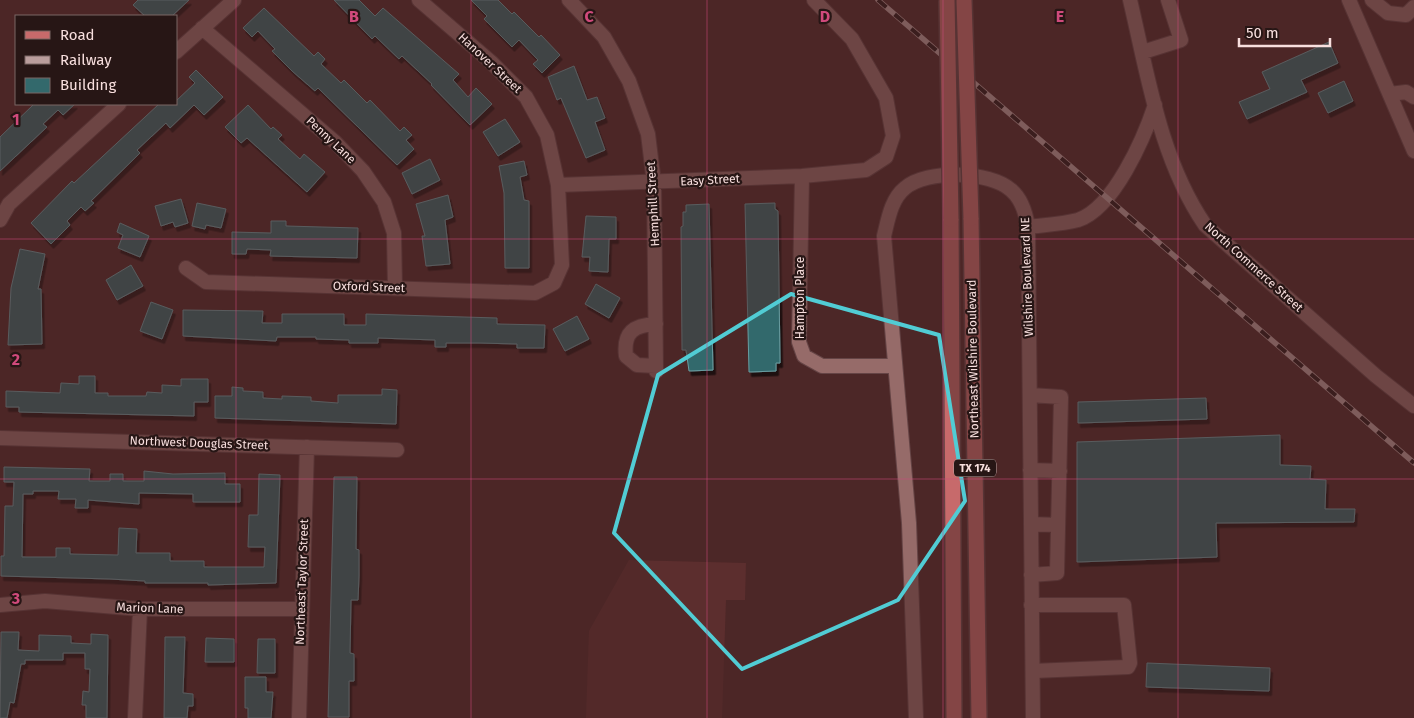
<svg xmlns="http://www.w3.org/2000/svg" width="1414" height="718" font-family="'Fira Sans',sans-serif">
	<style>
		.built { fill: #5c2e2e }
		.building { fill: #33696c; stroke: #689da1; filter: url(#shadow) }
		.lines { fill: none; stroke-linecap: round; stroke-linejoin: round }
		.minor-casing { stroke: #654445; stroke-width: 16 }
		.major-casing { stroke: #654445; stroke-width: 18 }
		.minor { stroke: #966b69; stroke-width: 14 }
		.major { stroke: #c76a6b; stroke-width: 15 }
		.rail-casing { stroke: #ba9d9c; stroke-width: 5.5 }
		.rail { stroke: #271615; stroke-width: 4; stroke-dasharray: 11; stroke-linecap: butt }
		.major-bridge-casing { stroke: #654445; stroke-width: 18; stroke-linecap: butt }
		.major-bridge { stroke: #c76a6b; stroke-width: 15 }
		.marked { fill: none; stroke: #51ccd4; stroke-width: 4; stroke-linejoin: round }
		.grid { fill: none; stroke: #d04a7c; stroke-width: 1; stroke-opacity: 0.55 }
		.labels { text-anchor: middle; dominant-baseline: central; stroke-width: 4.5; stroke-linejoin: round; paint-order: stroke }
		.shield { fill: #271615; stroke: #b9a3a2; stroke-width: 1 }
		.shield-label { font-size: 11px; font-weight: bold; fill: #f8dfde }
		.street-label { font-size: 12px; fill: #f8dfde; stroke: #271615 }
		.grid-label { font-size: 16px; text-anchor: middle; font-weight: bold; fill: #d04a7c; stroke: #271615; stroke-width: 4.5; stroke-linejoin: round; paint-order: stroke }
	</style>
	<defs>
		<filter id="shadow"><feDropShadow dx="2.5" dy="4.5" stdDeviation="0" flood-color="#0009"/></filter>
	</defs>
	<rect width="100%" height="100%" fill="#4c2727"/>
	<path class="built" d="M629 560 746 563 745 600H726L722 718H586L589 631Z"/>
	<path class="building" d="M138 0H189L172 16H145L133 5Z
		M334 0H359L375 16 383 8 459 74 453 80 468 97 476 88 492 104 470 125 431 85 432 84 402 56 399 59 375 36 372 39Z
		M471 0H498L512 14 514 12 539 37 541 35 560 55 542 73 533 64 538 60 519 40 512 47 484 19 487 16Z
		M264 8 314 56 318 52 325 59 321 64 341 83 344 80 367 103 370 100 400 131 404 127 412 135 406 140 414 149 397 165 318 88 315 91 292 71 272 51 275 49 258 31 252 37 243 28Z
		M1329 42 1338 63 1301 80 1307 92 1247 119 1239 102 1270 89 1262 72Z
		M574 66 587 100 597 97 605 118 595 122 605 150 586 158 561 98 557 100 548 77Z
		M196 70 223 97 204 115 194 105 170 128 166 123 137 150 140 153 91 201 94 203 85 211 81 207 67 221 70 225 51 244 31 223 72 181 74 183 159 104H176V101L195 83 189 77Z
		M1344 81 1353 101 1328 113 1318 93Z
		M34 104H75L63 115 58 110 43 124 47 127 0 171V137Z
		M248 105 271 129 273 127 282 135 278 139 300 159 304 154 325 172 307 192 247 138 241 143 225 127Z
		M505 119 520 142 498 156 483 132Z
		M430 159 440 180 412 194 402 173Z
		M524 161 527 175 520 177 524 200 529 201V268H505L504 193 499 166Z
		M448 195 453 217 445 220 450 264 426 266 422 236H425L416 204Z
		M181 199 188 223 175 227 173 222 161 226 155 206Z
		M197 203 226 209 221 228 206 225 205 229 192 226Z
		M775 203V209L778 211 780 363H776V371L749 372 745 204Z
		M709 204 713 370 689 371 686 350H682L681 227 683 226V212H686V205Z
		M586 216 616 217V239H609L608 272 589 271 590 257H582Z
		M271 221H286V226L358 228 357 258 270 256 271 250 247 249 246 254H232V232L271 233Z
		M120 223 149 236 140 257 118 248 123 235 117 232Z
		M20 249 45 254 38 289H41L42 344 8 345 11 288Z
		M131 265 143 286 117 300 106 280Z
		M596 284 620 298 609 318 585 304Z
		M151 302 173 310 162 339 140 331Z
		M183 310 263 311 262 323H282V314H344V325H366V314L497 318V324L545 325 544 348H517V344L479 343H446V347H435V340L378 338V343H349V340L316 339V337H277L276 341 183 336Z
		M577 316 589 339 565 351 553 329Z
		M79 376H95V393H108V396H146L147 392 162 393V385L181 386V379H208V402H194V416L19 412V407H6V391L60 393 61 383 79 384Z
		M232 387 243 388V391L263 392V398L282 399V396L311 397V401L338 403V395H382V389L397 390 396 424 215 418V396H232Z
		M1206 398 1207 419 1078 423V402Z
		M1280 435V465L1311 466 1310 479 1326 480 1325 509H1355L1354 522 1216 523 1217 557 1077 562V442Z
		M4 467 90 469 89 481H110V474H123V481H144V471L173 474 225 473V484H240V502H193V494L139 493V504L88 500V508H75L76 499H58L59 491H33V494H23L22 557H56V548H70V554L118 555 119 528 137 529 136 553H170V561H204V567H264L265 547H248L249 515H258L259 474 280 475 276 583 208 585V583H145V581L110 579 1 576V556H4L5 506H13L14 482H4Z
		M334 477H357L356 549 359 550V576L358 600H351L350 653 354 654V681H349V717H328Z
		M1 632H19L18 650 39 651V635L71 636V643L91 644V634L108 635 107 718H86V705H82L83 691 89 692 90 669H85V653H63V660H25V664H21L14 703 10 702 7 718H0Z
		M165 637H185L183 693 193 694V706H188L187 718H164Z
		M206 638 234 639V662H205Z
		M258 639H275V673H257Z
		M1147 663 1270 668 1269 691 1146 687Z
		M245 677H266V692H273L271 718H248V708H245Z"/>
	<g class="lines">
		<g class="minor-casing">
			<path id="minor" d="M569 0 604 37 629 81 648 134 654 183 656 371
				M1130 0C1148 76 1160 159 1205 225L1376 376 1414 406
				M1349 0 1414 151
				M1372 0 1388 13 1406 15 1414 7
				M202 28 335 142 363 171 384 202 394 233 395 288
				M176 52 234 0
				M1143 52 1181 40 1168 0
				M1390 94 1406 92 1414 97
				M802 176 799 342 804 356 822 366H894
				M558 185 802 176 866 170 886 157 893 136 886 98 852 39 814 0
				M0 220 9 204 119 104
				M1028 227C1044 225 1063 224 1078 220 1114 208 1144 138 1155 105
				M186 268 206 282 535 293 554 283 562 265 558 185 547 135 526 97 491 62 419 0
				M656 324C634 325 623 332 626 356L637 365 656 366
				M1030 395 1061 397 1057 573 1031 575
				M0 438 397 450
				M1030 470 1060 471
				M1031 524 1058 525
				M0 605 45 601 140 609H301
				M1031 605H1124L1130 663 1128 667 1033 671
				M135 718 140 609
				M299 718 307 447
				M916 718 909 523 884 236C888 220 891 199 905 188 927 169 990 171 1011 190 1022 199 1026 214 1028 227L1033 718"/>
		</g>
		<g class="major-casing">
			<path id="major" d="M971 218 979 718
				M951 219 954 718"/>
		</g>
		<use href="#minor" class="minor"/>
		<use href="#major" class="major"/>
		<g class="rail-casing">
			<path id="rail" d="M878 0 1414 463"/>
		</g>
		<use href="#rail" class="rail"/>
		<g class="major-bridge-casing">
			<path id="major-bridge" d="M947 0 951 219
				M964 0 971 218"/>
		</g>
		<use href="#major-bridge" class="major-bridge"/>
	</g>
	<path d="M0 0H1414V718H0ZM791 294 939 335 965 501 898 600 742 669 614 533 658 375Z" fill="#4c2727" fill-opacity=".55" fill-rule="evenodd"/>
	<path class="marked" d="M791 294 939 335 965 501 898 600 742 669 614 533 658 375Z"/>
	<path class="grid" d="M236 0V718M471 0V718M707 0V718M943 0V718M1178 0V718M0 239H1414M0 479H1414"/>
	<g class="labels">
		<rect class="shield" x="954" y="459.5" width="42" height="17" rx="4"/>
		<g class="shield-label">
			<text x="975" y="468">TX 174</text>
		</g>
		<g class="street-label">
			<text transform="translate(490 63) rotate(43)">Hanover Street</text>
			<text transform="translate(331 140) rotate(43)">Penny Lane</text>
			<text transform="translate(710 180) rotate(-3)">Easy Street</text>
			<text transform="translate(653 204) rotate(-93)">Hemphill Street</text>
			<text transform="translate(1254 267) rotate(42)">North Commerce Street</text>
			<text transform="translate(1027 277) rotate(-92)">Wilshire Boulevard NE</text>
			<text transform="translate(369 287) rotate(2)">Oxford Street</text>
			<text transform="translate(800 298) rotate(-90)">Hampton Place</text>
			<text transform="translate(973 359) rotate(-91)">Northeast Wilshire Boulevard</text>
			<text transform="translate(199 443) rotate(2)">Northwest Douglas Street</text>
			<text transform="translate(302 582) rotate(-88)">Northeast Taylor Street</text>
			<text transform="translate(150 608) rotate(2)">Marion Lane</text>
		</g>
	</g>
	<g class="grid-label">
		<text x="354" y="22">B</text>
		<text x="589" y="22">C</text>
		<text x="825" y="22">D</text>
		<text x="1060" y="22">E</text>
		<text x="16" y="125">1</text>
		<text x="16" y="365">2</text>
		<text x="16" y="604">3</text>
	</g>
	<rect x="15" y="15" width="162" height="90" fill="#271615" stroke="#7b6665"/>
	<rect x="25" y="31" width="25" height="8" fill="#c76a6b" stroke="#7b6665"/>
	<text x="60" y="40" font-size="15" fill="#f8dfde">Road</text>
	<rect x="25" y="56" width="25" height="8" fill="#ba9d9c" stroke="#7b6665"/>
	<text x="60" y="65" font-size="15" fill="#f8dfde">Railway</text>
	<rect x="25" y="78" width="25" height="15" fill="#33696c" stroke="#7b6665"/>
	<text x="60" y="90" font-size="15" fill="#f8dfde">Building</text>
	<path d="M1239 38v8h91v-8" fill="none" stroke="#f8dfde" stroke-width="2.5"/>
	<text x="1246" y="38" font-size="15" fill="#f8dfde" stroke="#271615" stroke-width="4" paint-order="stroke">50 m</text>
</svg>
